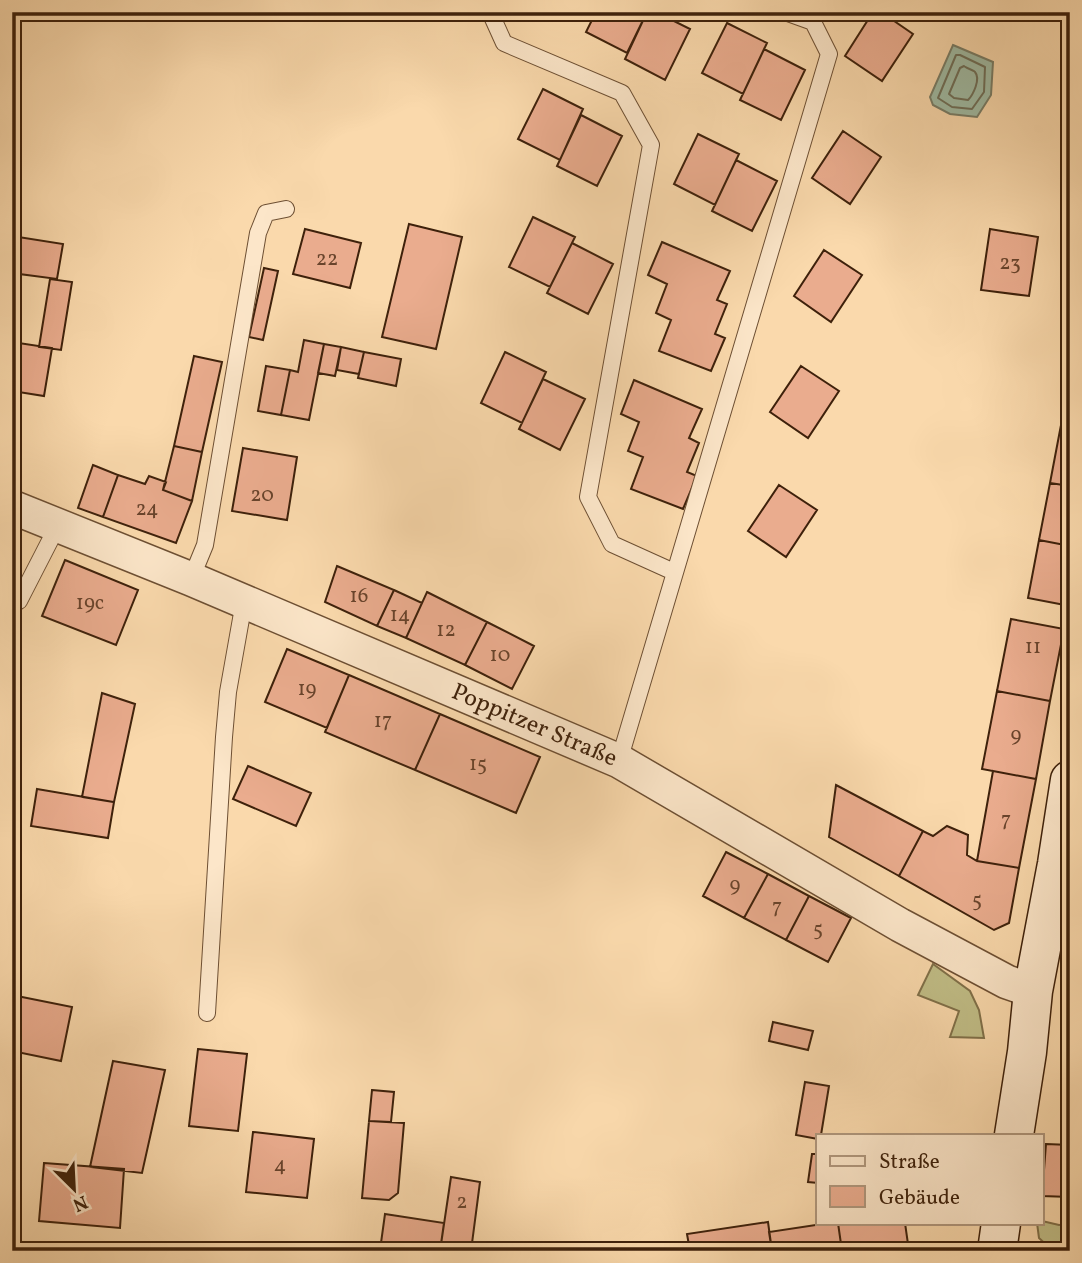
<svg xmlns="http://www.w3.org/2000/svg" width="1082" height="1263" font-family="Vollkorn,serif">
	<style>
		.green { fill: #c1be87; stroke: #807049; stroke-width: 2 }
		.water { fill: #9fbba4; stroke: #787d67; stroke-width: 2 }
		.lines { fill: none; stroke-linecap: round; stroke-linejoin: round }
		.shore { stroke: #6e6e58; stroke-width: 2 }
		.building { fill: #eaac8e; stroke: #3e210b; stroke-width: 2 }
		.service-casing { stroke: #6d4f33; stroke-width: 18 }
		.minor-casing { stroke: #6d4f33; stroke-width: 36 }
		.secondary-casing { stroke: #3e210b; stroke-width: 41 }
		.service { stroke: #fce6c9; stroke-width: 16 }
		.minor { stroke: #fce6c9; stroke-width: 33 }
		.secondary { stroke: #fce6c9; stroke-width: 38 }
		.labels { text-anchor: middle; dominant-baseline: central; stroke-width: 5; stroke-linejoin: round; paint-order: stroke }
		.number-label { font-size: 21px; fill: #69442c }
		.street-label { font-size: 24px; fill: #3e210b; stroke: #fce6c9 }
	</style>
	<rect width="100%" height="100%" fill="#fad9ac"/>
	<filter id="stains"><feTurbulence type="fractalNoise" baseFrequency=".00286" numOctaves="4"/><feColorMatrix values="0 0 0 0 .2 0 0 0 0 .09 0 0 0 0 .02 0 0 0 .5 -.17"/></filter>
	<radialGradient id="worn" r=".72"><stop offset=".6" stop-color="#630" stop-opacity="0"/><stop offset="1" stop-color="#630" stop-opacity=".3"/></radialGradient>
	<path class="green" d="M933 964 970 991 979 1010 984 1038 950 1037 959 1011 918 995Z
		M1042 1221 1059 1225 1070 1224V1251H1053L1039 1238 1037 1223H1042Z"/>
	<path class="water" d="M953 45 993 62 991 95 977 117 950 114 933 105 930 97Z"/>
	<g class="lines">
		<path class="shore" d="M956 55H960L985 67 984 92 972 109 952 107 938 98Z
			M964 66C964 67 975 71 975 72 981 79 973 95 968 100L954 98 949 94 960 68Z"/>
	</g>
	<path class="building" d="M596 12H647L627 53 586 32Z
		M647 12H656L690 29 665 80 625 59Z
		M873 12H881L913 34 882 81 845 56Z
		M727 23 767 43 743 94 702 73Z
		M764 49 805 70 781 120 740 100Z
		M543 89 583 109 560 160 518 139Z
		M581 115 622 136 597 186 557 166Z
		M843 131 881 157 850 204 812 178Z
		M698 134 739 154 715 205 674 184Z
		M736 160 777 181 752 231 712 211Z
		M533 217 575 237 550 287 509 267Z
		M409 224 462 237 436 349 382 337Z
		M305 229 361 243 350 288 293 274Z
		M990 229 1038 237 1029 296 981 290Z
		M12 236 63 244 57 279 12 273Z
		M662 242 730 271 717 300 727 304 715 334 725 338 711 371 659 351 671 320 656 313 667 284 648 275Z
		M572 243 613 264 588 314 547 293Z
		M824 250 862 275 831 322 794 296Z
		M264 268 278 271 263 340 249 337Z
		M50 279 72 282 61 350 39 347Z
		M304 340 324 344 309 420 281 415 290 370 298 372Z
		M12 342 52 348 44 396 12 391Z
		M324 344 341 347 335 376 318 373Z
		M341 347 364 352 359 374 337 370Z
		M364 352 401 359 396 386 358 378Z
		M505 352 546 372 522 423 481 403Z
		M194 356 222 362 202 452 174 446Z
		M266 366 290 370 281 415 258 411Z
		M801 366 839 391 808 438 770 412Z
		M543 379 585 399 560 450 519 429Z
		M634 380 702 409 689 438 699 443 687 472 697 476 683 509 631 489 643 457 628 451 639 422 621 414Z
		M1070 380V427L1061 425Z
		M1061 425 1070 427V486L1050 483Z
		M174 446 202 452 192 501 163 490Z
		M243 448 297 457 287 520 232 511Z
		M93 465 118 475 103 517 78 508Z
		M118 475 145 484 149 476 166 482 163 490 192 501 176 543 103 517Z
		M1050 483 1070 486V546L1039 540Z
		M779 485 817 510 786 557 748 531Z
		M1039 540 1070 546V606L1028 598Z
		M65 560 138 590 116 645 42 616Z
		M337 566 394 590 377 626 325 602Z
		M394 590 422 603 406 638 377 626Z
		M427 592 487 622 465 665 406 638Z
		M1011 619 1064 629 1050 701 997 691Z
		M487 622 534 646 512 689 465 665Z
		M287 649 349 675 327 728 265 702Z
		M349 675 440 714 415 770 325 732Z
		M997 691 1050 701 1036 779 982 769Z
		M102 693 135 704 114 802 82 797Z
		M440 714 540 757 516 813 415 770Z
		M248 766 311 793 296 826 233 799Z
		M993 771 1036 779 1019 868 977 861Z
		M836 785 923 831 899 876 829 837Z
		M37 789 114 802 108 838 31 826Z
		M947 826 968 835 967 855 977 861 1019 868 1009 923 994 930 899 876 923 831 933 836Z
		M726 852 768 874 744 918 703 896Z
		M768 874 809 896 786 940 744 918Z
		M809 896 851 918 828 962 786 940Z
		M12 995 72 1007 61 1061 12 1051Z
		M773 1022 813 1031 808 1050 769 1041Z
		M198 1049 247 1054 238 1131 189 1126Z
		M113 1061 165 1070 142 1173 90 1167Z
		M805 1082 829 1086 821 1135H818V1139L796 1135Z
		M372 1090 394 1092 391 1122 369 1121Z
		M369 1121 404 1123 398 1193 389 1200 362 1198Z
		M253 1132 314 1139 307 1198 246 1192Z
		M1046 1144 1070 1145V1197L1042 1196Z
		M812 1154H818V1183L808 1182Z
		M44 1163 124 1169 120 1228 39 1221Z
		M451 1177 480 1182 471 1251H440Z
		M385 1214 444 1223 440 1251 380 1250Z
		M768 1222 772 1251H690L687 1234Z
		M829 1223H838L842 1251H772L769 1232Z
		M838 1223H905L909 1251H842Z"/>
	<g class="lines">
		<g class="service-casing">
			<path id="service" d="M490 12 504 43 622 93 651 145 588 497 612 544 674 572
				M191 579 205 545 258 233 266 213 286 209
				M12 604 19 601 58 525
				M619 761 829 54 813 22 785 12
				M207 1013 224 737 228 692 244 602"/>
		</g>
		<g class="minor-casing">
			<path id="minor" d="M12 507 191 579 619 761 900 925 1007 982 1033 991"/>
		</g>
		<g class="secondary-casing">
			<path id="secondary" d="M1014 1135 1027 1052 1033 991 1057 864 1070 780
				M997 1251 1001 1223"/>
		</g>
		<use href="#service" class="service"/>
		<use href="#minor" class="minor"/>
		<use href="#secondary" class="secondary"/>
	</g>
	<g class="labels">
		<g class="number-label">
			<text x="327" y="259">22</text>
			<text x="1010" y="263">23</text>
			<text x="262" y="495">20</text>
			<text x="147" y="509">24</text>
			<text x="359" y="596">16</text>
			<text x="90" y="603">19c</text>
			<text x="400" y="615">14</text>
			<text x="446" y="630">12</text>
			<text x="1033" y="647">11</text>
			<text x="500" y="655">10</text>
			<text x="307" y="689">19</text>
			<text x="383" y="721">17</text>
			<text x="1016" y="735">9</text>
			<text x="478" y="764">15</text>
			<text x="1006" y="820">7</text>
			<text x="735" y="885">9</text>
			<text x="977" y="900">5</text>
			<text x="777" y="907">7</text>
			<text x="818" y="929">5</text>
			<text x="280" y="1165">4</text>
			<text x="462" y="1202">2</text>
		</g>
		<g class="street-label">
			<text transform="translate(534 726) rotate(23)">Poppitzer Straße</text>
		</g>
	</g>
	<rect width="1082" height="1263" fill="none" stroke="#fad9ac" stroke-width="42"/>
	<rect x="14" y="14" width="1054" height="1235" fill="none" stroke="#3e210b" stroke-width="3.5"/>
	<rect x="21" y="21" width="1040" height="1221" fill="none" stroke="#3e210b" stroke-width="2"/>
	<rect x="816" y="1134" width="228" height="91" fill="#fce6c9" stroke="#b0977d" stroke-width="2"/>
	<rect x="830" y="1156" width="35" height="10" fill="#fce6c9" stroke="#b0977d" stroke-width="2"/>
	<text x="879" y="1168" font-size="21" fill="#3e210b">Straße</text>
	<rect x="830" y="1186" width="35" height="21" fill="#eaac8e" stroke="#b0977d" stroke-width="2"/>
	<text x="879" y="1204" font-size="21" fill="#3e210b">Gebäude</text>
	<g transform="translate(74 1189) rotate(156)" stroke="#fce6c9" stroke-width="5" paint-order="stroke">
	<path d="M0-5L12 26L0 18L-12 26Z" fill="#3e210b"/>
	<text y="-10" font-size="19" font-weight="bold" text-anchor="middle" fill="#3e210b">N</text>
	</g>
	<rect width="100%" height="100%" filter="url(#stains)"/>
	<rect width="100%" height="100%" fill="url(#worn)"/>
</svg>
